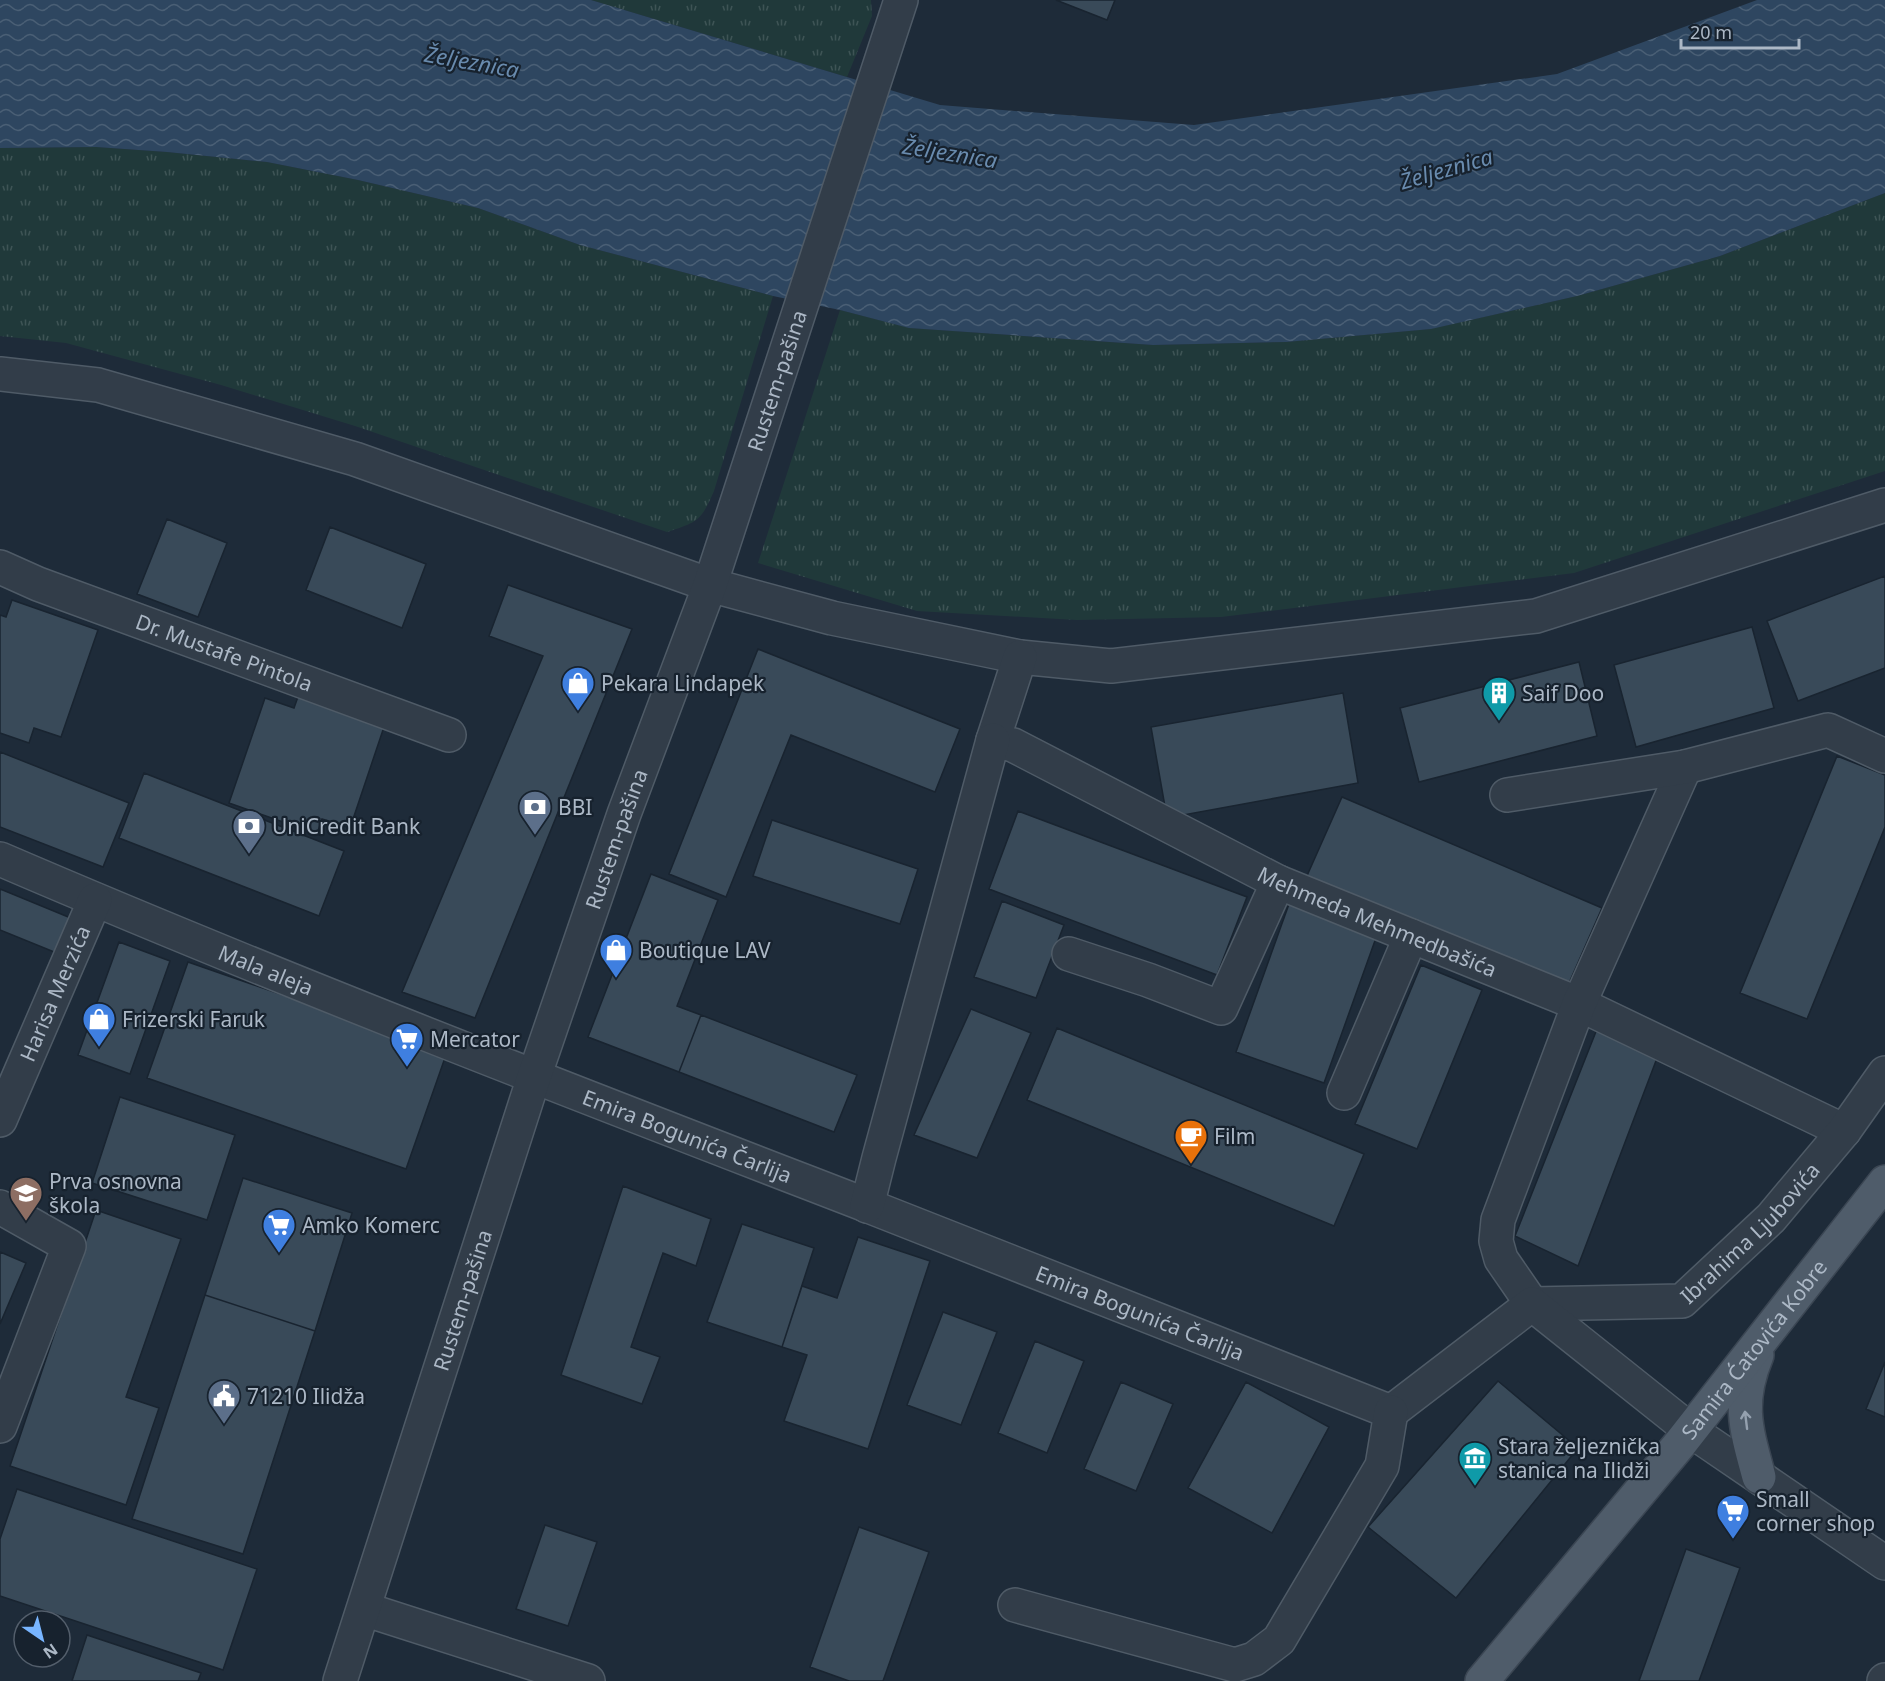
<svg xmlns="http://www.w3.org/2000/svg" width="1885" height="1681" font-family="'Noto Sans',sans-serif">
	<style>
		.grass { fill: url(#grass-tufts) }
		.water { fill: url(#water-waves) }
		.building { fill: #394a59; stroke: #192430; stroke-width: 1.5 }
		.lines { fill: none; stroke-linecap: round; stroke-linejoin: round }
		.minor-casing { stroke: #4f5b67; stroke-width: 36 }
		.major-casing { stroke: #3b4653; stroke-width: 36 }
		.minor { stroke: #323d49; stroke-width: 33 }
		.major { stroke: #4f5c6a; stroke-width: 33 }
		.oneway { stroke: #95a1af }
		.labels { text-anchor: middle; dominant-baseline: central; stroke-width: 4.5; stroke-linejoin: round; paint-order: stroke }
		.street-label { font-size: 21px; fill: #acb8c6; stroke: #17222e }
		.poi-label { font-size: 21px; fill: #acb8c6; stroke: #17222e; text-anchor: start }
		.water-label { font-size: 22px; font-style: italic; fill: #698bae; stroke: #17222e }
	</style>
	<defs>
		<pattern id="grass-tufts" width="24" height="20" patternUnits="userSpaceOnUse" patternTransform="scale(1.5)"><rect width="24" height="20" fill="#20393a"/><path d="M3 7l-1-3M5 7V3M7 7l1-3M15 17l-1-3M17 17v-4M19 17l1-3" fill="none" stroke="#3e5455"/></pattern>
		<pattern id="water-waves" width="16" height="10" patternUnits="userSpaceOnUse" patternTransform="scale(1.5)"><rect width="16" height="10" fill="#2e4660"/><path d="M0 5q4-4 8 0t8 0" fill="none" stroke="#4a5f75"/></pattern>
	</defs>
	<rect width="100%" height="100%" fill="#1e2b39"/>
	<path class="grass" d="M591 0H871L872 16 847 77Z
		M96 147 167 152 267 162 358 180 478 208 580 245 773 296 714 491C701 521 698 522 667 532L355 426 221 385 66 343 0 336V148Z
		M1885 193V471L1574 573 1221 617 1077 620 917 611 758 563 840 310 910 328 1153 345 1286 342 1430 329 1577 296 1720 256Z"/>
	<path class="water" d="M0 0H591L940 105 1194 125 1557 74 1757 0H1885V193L1720 256 1577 296 1431 329 1286 342 1153 345 909 328 840 310 773 296 580 245 478 208 358 180 267 162 167 152 96 147 0 148Z"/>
	<path class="building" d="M1056 0H1115L1107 20Z
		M167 519 227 543 198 617 137 594Z
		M330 527 426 564 402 628 306 590Z
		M1885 576V668L1798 701 1767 621Z
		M508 585 632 629 475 1018 402 992 543 656 489 636Z
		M12 600 98 630 61 737 34 728 29 743 0 733V615L6 617Z
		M1752 627 1774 708 1636 747 1614 665Z
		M758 649 960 729 935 792 791 735 726 897 669 874Z
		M1579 662 1597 736 1419 782 1400 708Z
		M300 691 386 721 350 828 322 819 317 834 229 803 265 698 294 708Z
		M1343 693 1358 783 1167 818 1151 727Z
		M0 752 129 803 103 867 0 827Z
		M1837 756 1885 775V827L1807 1019 1740 993Z
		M144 773 344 851 319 916 119 838Z
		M1342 797 1602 908 1566 990 1306 878Z
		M1018 811 1247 897 1217 975 989 889Z
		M772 820 918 869 900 924 753 876Z
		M651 874 718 900 677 1006 701 1015 679 1072 588 1037Z
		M0 889 78 921 64 956 0 930Z
		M1002 901 1064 925 1036 998 974 977Z
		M1289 904 1377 935 1324 1083 1236 1052Z
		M119 942 170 961 130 1074 78 1055Z
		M188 962 447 1052 406 1169 147 1078Z
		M1421 965 1482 990 1417 1149 1355 1124Z
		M971 1009 1031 1033 977 1158 914 1135Z
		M701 1015 857 1075 834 1132 679 1072Z
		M1601 1019 1662 1045 1578 1266 1515 1236Z
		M1057 1028 1364 1154 1334 1226 1027 1100Z
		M120 1097 235 1135 207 1220 92 1183Z
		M243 1178 352 1213 315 1331 205 1295Z
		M623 1186 711 1219 696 1266 663 1253 631 1347 660 1357 642 1404 561 1375Z
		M96 1210 181 1239 126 1397 159 1408 126 1505 10 1466Z
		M742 1224 814 1248 782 1347 707 1322Z
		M858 1237 930 1261 868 1449 784 1421 807 1355 782 1347 802 1286 837 1298Z
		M0 1252 26 1263 0 1324Z
		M205 1295 315 1331 243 1554 132 1519Z
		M943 1312 997 1332 961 1425 907 1405Z
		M1035 1341 1084 1361 1047 1453 998 1433Z
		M1885 1362V1417L1866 1409Z
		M1498 1381 1578 1448 1456 1598 1368 1527Z
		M1121 1382 1173 1404 1136 1491 1084 1469Z
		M1246 1382 1329 1427 1272 1533 1188 1488Z
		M17 1489 257 1569 223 1670 0 1596V1539Z
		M545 1525 597 1542 568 1626 516 1609Z
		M859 1527 929 1552 883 1681H849L810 1667Z
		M1686 1549 1740 1568 1699 1681H1639Z
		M87 1635 201 1673 198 1681H72Z"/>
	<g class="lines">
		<g class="minor-casing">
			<g id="minor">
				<path d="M0 374 98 385 355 459 710 585 832 618 1020 657 1111 666 1536 616 1885 505"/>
				<path id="s1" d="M0 567 38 584 449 735"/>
				<path id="s2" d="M1020 657 993 740 1013 745 1278 882 1579 1004 1844 1131"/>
				<path id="s3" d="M1685 767 1579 1004 1498 1220 1496 1241 1501 1259 1532 1304 1682 1301 1771 1218 1844 1131 1885 1073"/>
				<path d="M1507 795 1685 767 1828 730 1885 756"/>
				<path id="s4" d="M0 859C286 982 576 1093 866 1205 1041 1273 1216 1343 1391 1412L1532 1304 1690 1430 1885 1563"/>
				<path d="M1069 954 1148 980 1221 1008 1278 882"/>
				<path d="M1344 1093 1411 936"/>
				<path id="s5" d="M0 1120 95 900"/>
				<path d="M867 1206 879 1158 993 740"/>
				<path d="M0 1207 69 1246 0 1426"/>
				<path d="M1015 1605 1235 1665 1254 1659 1279 1640 1382 1466 1391 1412"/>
				<path d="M364 1609 588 1681"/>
				<path id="s6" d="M340 1681 534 1077 624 814 710 585 901 0"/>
				<path d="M1884 1681 1885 1680"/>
			</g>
		</g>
		<g class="major-casing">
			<g id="major">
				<path d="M1757 1355C1737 1403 1746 1429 1759 1477"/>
				<path id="s7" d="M1482 1681 1679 1445 1885 1182"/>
			</g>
		</g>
		<use href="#minor" class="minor"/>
		<use href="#major" class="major"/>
	</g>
	<defs><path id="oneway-shaft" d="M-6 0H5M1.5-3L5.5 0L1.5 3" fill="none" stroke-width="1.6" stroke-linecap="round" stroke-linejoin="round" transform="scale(1.5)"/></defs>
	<use class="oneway" href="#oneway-shaft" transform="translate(1746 1420) rotate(-97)"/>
	<defs>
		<g id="shop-pin" transform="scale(1.725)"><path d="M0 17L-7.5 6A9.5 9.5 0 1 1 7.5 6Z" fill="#3f7fe0" stroke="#17222e"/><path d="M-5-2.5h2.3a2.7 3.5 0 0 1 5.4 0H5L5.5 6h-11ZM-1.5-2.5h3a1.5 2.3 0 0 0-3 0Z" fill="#fff"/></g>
		<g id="building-pin" transform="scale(1.725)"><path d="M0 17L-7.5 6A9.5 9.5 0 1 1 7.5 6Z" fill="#0f9aa8" stroke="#17222e"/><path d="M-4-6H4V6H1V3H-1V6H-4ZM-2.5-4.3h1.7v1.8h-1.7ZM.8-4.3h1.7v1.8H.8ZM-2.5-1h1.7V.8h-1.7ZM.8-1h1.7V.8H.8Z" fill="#fff"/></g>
		<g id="bank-pin" transform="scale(1.725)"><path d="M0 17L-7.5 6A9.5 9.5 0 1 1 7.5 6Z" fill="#5c6f8a" stroke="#17222e"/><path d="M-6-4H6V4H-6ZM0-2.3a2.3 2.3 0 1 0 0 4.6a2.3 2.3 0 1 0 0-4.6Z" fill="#fff"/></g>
		<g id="supermarket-pin" transform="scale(1.725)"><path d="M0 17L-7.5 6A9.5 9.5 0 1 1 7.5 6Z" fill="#3f7fe0" stroke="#17222e"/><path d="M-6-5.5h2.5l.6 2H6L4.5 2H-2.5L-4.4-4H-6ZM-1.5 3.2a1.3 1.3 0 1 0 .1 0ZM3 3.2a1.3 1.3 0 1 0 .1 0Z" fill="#fff"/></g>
		<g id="cafe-pin" transform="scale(1.725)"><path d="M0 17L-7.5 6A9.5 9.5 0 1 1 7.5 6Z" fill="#e8710a" stroke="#17222e"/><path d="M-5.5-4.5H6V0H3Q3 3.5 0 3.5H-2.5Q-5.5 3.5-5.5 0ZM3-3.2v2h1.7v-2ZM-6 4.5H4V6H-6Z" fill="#fff"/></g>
		<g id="school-pin" transform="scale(1.725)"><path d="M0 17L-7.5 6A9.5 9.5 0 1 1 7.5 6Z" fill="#8d6e63" stroke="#17222e"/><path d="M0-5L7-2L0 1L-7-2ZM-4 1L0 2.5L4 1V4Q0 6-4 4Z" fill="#fff"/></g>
		<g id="civic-pin" transform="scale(1.725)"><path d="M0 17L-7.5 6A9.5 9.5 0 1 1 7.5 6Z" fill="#5c6f8a" stroke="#17222e"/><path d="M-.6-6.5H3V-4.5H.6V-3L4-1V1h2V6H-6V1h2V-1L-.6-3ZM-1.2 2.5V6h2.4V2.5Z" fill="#fff"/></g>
		<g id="museum-pin" transform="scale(1.725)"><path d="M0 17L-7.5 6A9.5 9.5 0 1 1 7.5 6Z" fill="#0f9aa8" stroke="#17222e"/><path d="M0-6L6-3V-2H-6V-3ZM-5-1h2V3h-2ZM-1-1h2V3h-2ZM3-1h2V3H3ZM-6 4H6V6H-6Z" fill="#fff"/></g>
	</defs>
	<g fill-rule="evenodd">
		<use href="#shop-pin" x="578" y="683"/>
		<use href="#building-pin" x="1499" y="693"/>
		<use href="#bank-pin" x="535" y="807"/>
		<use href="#bank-pin" x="249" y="826"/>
		<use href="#shop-pin" x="616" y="950"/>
		<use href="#shop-pin" x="99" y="1019"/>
		<use href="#supermarket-pin" x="407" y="1039"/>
		<use href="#cafe-pin" x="1191" y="1136"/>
		<use href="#school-pin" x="26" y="1193"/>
		<use href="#supermarket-pin" x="279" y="1225"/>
		<use href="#civic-pin" x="224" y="1396"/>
		<use href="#museum-pin" x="1475" y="1458"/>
		<use href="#supermarket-pin" x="1733" y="1511"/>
	</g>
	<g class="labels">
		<g class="street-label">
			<text stroke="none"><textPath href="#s6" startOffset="1372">Rustem-pašina</textPath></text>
			<text stroke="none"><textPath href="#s1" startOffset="240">Dr. Mustafe Pintola</textPath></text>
			<text stroke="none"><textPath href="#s6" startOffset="886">Rustem-pašina</textPath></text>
			<text stroke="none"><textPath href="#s2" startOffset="513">Mehmeda Mehmedbašića</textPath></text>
			<text stroke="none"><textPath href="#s4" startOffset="288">Mala aleja</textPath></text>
			<text stroke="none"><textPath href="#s5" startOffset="138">Harisa Merzića</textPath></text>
			<text stroke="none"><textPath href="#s4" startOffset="741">Emira Bogunića Čarlija</textPath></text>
			<text stroke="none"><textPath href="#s3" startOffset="831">Ibrahima Ljubovića</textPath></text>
			<text stroke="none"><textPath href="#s6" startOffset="400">Rustem-pašina</textPath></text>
			<text stroke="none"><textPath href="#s4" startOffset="1227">Emira Bogunića Čarlija</textPath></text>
			<text stroke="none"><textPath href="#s7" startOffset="429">Samira Ćatovića Kobre</textPath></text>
		</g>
		<g class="poi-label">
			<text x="601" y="683">Pekara Lindapek</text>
			<text x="1522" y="693">Saif Doo</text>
			<text x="558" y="807">BBI</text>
			<text x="272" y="826">UniCredit Bank</text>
			<text x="639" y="950">Boutique LAV</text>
			<text x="122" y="1019">Frizerski Faruk</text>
			<text x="430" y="1039">Mercator</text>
			<text x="1214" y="1136">Film</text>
			<text x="49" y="1181">Prva osnovna<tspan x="49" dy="24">škola</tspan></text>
			<text x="302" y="1225">Amko Komerc</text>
			<text x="247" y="1396">71210 Ilidža</text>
			<text x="1498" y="1446">Stara željeznička<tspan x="1498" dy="24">stanica na Ilidži</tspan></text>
			<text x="1756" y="1499">Small<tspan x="1756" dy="24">corner shop</tspan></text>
		</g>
		<g class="water-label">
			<text transform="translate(472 61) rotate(10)">Željeznica</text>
			<text transform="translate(950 152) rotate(9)">Željeznica</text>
			<text transform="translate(1446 168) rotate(-16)">Željeznica</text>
		</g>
	</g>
	<g transform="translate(42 1639) rotate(145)"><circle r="28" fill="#17222e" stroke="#535e6b" stroke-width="1.5"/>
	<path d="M0-4.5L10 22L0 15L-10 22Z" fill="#78b5ff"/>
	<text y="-9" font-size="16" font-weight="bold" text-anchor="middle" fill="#acb8c6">N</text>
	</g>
	<path d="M1681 39v9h118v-9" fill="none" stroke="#acb8c6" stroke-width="3"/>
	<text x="1690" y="39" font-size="18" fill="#acb8c6" stroke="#17222e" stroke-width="4.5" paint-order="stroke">20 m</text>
</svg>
